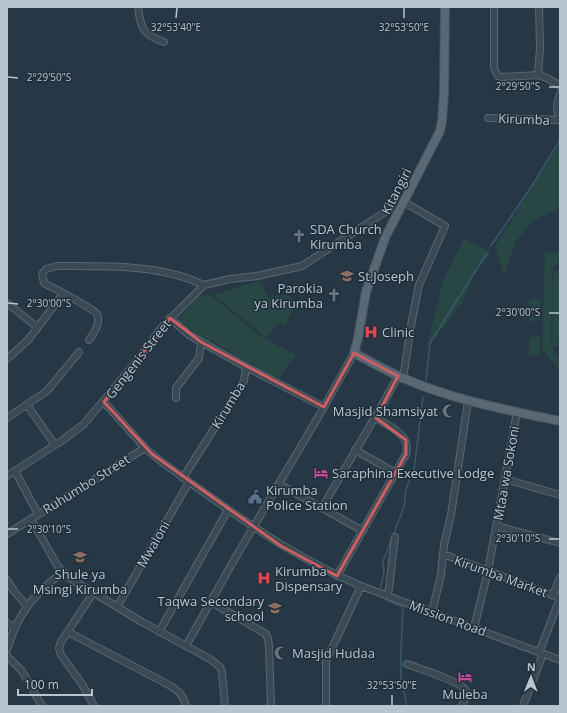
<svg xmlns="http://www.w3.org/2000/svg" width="567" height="713" font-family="'Open Sans',sans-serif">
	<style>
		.green { fill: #284644 }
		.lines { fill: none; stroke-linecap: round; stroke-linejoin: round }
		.stream { stroke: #38576c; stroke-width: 1.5 }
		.minor-casing { stroke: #596772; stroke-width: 8 }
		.major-casing { stroke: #475561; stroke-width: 10 }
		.minor { stroke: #3a4954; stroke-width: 6 }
		.major { stroke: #586874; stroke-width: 8 }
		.marked { fill: none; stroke: #cc5f62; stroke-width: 3; stroke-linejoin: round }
		.ticks { fill: none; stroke: #b8c4ce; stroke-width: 1.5 }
		.labels { text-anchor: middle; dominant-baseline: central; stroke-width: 3; stroke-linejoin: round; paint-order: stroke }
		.street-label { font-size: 13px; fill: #b8c4ce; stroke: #1f2e3a }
		.poi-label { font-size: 13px; fill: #b8c4ce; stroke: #1f2e3a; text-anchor: start }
		.ticks-label { font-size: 10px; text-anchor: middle; fill: #b8c4ce; stroke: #1f2e3a; stroke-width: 3; stroke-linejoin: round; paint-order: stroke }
	</style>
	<rect width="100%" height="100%" fill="#263845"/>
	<path class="green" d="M560 143V208L532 222 516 241 504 275 495 246Z
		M464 239 491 252 473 277 462 303 426 350 443 280Z
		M560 249V259L552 270 551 346 560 360V369L549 359 545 351H542L545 253H554Z
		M553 271H560V346H552Z
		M259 281 269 298C281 294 289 291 296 304L293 311 285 325 279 323 267 338 214 295Z
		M209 294 260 336 296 355 277 381 211 340 207 343 178 320 197 297Z
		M529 299H541L540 321H529Z
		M529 337H540V356H529Z"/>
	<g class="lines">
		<path class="stream" d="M491 246 533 184 560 140
			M426 380 430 343 487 253
			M380 590 384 572 383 561 404 507 406 489 414 470 423 397
			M386 600 403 607 401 651V678L407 706"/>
		<g class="minor-casing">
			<path id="minor" d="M138 7C141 29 142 34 164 42
				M494 7V68L498 76 502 77 538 75 547 78 560 86
				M538 75 540 48 539 7
				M560 94C557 103 555 109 560 118
				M488 118 560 120
				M7 303 37 327
				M170 318 189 335 246 367 244 381 183 478
				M89 340C94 333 101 323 97 314 93 308 53 288 44 283L42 274 46 269 57 266C105 266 161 264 204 285
				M7 359 28 340 63 294
				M246 367 324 407
				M403 379 412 320 419 285 445 226 404 202
				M176 398V388L199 358 201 342
				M104 402 145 448 152 454C170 469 190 482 209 496 258 531 305 562 361 586L560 660
				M27 405 55 445
				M7 418 47 391 79 352
				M355 450 396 473
				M15 471 38 514
				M7 476 63 440 84 424 140 357 161 328 204 285 230 279 257 276 302 266 405 199
				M505 479 560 495
				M279 484 363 531
				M322 508C347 464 374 421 398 376
				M31 519 57 565 68 577 142 622 210 659 220 667 222 672 225 706
				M496 526 560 543
				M7 534 145 448
				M443 554 560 598
				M337 576 406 454C411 434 390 427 376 418
				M7 580 14 591 27 606
				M93 593 61 642 59 648 61 655 82 684 94 706
				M553 595 560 578
				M388 596 395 537
				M211 602 266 634 268 639 269 646 271 706
				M117 607 189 482
				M432 612 441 575 444 545 451 515 468 401
				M7 623 15 627
				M474 628 488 571 517 412
				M68 632 169 685C179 691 183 695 186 706
				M159 632 228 510
				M186 646 234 560 324 407 354 353
				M7 650C17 614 34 594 63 572
				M539 653 560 598
				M7 656 22 671 42 706
				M407 664C417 668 463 682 466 691 467 696 464 702 462 706
				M326 706V661L361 586
				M523 706 543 654"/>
		</g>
		<g class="major-casing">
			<path id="major" d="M445 7 444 93 442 121 440 131 385 238 366 292 358 338 354 353C370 361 386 371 403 378 453 400 507 410 560 421"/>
		</g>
		<use href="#minor" class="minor"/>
		<use href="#major" class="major"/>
	</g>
	<path class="marked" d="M170 318 201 342 324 407 354 353 398 376 376 418 406 440V454L337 576 281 546 152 454 104 402Z"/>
	<path class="ticks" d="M176 18 177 8M404 18V8M8 77 18 78M549 87H559M8 303 18 304M549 313H559M8 529H18M549 539H559M392 705V695"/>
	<defs>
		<g id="church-bare" transform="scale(1.08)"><path d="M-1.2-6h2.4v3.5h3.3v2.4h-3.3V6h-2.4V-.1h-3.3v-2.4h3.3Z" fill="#6b7280" stroke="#1f2e3a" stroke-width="2.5" paint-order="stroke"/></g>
		<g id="university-bare" transform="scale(1.08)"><path d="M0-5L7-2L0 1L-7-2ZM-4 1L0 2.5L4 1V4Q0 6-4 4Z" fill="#8d6e63" stroke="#1f2e3a" stroke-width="2.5" paint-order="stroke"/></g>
		<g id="hospital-bare" transform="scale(1.08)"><path d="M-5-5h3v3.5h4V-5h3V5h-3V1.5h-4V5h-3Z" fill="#e0444e" stroke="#1f2e3a" stroke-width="2.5" paint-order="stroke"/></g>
		<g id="mosque-bare" transform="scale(1.08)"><path d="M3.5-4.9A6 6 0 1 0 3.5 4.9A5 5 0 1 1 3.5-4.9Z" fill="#6b7280" stroke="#1f2e3a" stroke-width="2.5" paint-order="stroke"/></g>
		<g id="hotel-bare" transform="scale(1.08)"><path d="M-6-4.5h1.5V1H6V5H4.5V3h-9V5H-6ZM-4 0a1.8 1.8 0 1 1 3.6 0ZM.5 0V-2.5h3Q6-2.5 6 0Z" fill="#d1479c" stroke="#1f2e3a" stroke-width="2.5" paint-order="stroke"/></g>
		<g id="civic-bare" transform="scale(1.08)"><path d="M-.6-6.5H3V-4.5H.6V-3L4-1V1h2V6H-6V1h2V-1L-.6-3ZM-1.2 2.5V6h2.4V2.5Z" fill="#5c6f8a" stroke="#1f2e3a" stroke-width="2.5" paint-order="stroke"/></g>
		<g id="school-bare" transform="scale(1.08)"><path d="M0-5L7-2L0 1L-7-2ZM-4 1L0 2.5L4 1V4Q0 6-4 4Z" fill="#8d6e63" stroke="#1f2e3a" stroke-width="2.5" paint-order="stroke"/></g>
	</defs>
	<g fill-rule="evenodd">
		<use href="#church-bare" x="299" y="236"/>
		<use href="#university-bare" x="347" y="276"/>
		<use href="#church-bare" x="334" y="295"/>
		<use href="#hospital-bare" x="371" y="332"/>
		<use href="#mosque-bare" x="449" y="411"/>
		<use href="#hotel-bare" x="321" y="473"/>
		<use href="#civic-bare" x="255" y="497"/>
		<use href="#school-bare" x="80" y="557"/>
		<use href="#hospital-bare" x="264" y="578"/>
		<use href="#school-bare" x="275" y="608"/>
		<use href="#mosque-bare" x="281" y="653"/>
		<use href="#hotel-bare" x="465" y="677"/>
	</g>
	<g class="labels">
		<g class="street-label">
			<text transform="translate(524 119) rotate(2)">Kirumba</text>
			<text transform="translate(396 191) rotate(-63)">Kitangiri</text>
			<text transform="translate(138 359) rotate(-52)">Gengenis Street</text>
			<text transform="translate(228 405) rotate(-59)">Kirumba</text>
			<text transform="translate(506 473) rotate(-80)">Mtaa wa Sokoni</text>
			<text transform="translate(86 484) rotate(-32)">Ruhumbo Street</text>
			<text transform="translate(153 544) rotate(-60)">Mwaloni</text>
			<text transform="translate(501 576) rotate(20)">Kirumba Market</text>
			<text transform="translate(448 618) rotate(20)">Mission Road</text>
		</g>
		<g class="poi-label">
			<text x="310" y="229">SDA Church<tspan x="310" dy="15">Kirumba</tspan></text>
			<text x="358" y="276">St.Joseph</text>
			<text x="323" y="288" text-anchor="end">Parokia<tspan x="323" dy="15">ya Kirumba</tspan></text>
			<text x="382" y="332">Clinic</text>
			<text x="438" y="411" text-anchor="end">Masjid Shamsiyat</text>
			<text x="332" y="473">Saraphina Executive Lodge</text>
			<text x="266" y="490">Kirumba<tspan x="266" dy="15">Police Station</tspan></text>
			<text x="275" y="571">Kirumba<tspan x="275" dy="15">Dispensary</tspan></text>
			<text x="80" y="574" text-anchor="middle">Shule ya<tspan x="80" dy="15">Msingi Kirumba</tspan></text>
			<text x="264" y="601" text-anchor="end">Taqwa Secondary<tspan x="264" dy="15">school</tspan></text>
			<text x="292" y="653">Masjid Hudaa</text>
			<text x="465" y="694" text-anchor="middle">Muleba</text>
		</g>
	</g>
	<g class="ticks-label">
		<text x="176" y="31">32°53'40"E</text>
		<text x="404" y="31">32°53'50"E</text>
		<text x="49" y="81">2°29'50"S</text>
		<text x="518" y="90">2°29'50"S</text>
		<text x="49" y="307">2°30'00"S</text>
		<text x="518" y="316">2°30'00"S</text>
		<text x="49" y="533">2°30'10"S</text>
		<text x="518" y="542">2°30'10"S</text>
		<text x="392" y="689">32°53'50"E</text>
	</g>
	<rect width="567" height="713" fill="none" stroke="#b8c4ce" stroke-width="16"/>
	<g transform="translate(531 677) rotate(1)" stroke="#1f2e3a" stroke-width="3" paint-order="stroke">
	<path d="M0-3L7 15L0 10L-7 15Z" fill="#b8c4ce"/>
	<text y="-6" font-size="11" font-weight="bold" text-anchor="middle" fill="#b8c4ce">N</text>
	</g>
	<path d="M18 689v6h74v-6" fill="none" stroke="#b8c4ce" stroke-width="2"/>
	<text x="24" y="689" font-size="12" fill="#b8c4ce" stroke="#1f2e3a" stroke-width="3" paint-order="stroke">100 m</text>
</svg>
